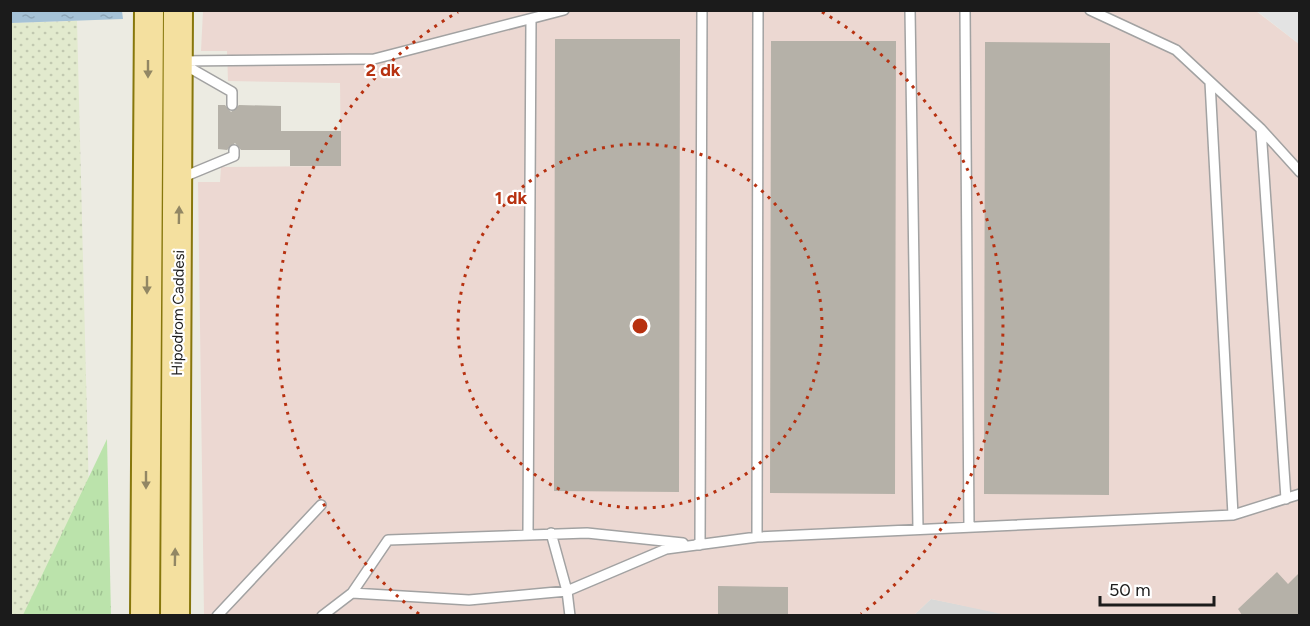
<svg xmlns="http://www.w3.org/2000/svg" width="1310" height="626" font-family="Figtree,sans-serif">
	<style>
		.residential { fill: #d9d9d8 }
		.commercial { fill: #ecd8d2 }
		.farmland { fill: url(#farmland-dots) }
		.grass { fill: url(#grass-tufts) }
		.parking { fill: #e3e3e3 }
		.water { fill: url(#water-ripples) }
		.building { fill: #b5b1a8 }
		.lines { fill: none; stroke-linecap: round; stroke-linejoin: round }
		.lane-casing { stroke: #a2a2a2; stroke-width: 12 }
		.primary-casing { stroke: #87770c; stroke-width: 32 }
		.lane { stroke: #fff; stroke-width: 9 }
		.primary { stroke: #f4e09f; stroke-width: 28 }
		.oneway { fill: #928764 }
		.ring { fill: none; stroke: #b73110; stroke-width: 3; stroke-dasharray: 3 6 }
		.labels { text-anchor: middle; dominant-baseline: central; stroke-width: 4.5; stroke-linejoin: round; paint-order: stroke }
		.street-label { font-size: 15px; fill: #1b1b1b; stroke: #fff }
		.centre { fill: #b73110; stroke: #fff; stroke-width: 3 }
		.ring-label { font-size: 18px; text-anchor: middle; font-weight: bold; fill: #b73110; stroke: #fff; stroke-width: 4.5; stroke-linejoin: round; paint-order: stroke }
	</style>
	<defs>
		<pattern id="farmland-dots" width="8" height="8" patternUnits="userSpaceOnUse" patternTransform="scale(1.5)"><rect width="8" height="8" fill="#e2eace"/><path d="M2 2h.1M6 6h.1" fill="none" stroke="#c1c8b0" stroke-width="1.8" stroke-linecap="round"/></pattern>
		<pattern id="grass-tufts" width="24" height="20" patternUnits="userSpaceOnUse" patternTransform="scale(1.5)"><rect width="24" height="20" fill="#bbe3ab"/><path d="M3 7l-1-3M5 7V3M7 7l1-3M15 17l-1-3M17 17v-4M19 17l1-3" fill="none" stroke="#a0c293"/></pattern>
		<pattern id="water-ripples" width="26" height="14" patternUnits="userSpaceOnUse" patternTransform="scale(1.5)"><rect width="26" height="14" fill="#a5c2d7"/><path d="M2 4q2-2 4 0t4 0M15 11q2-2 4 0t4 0" fill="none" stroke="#8da6b8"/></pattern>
	</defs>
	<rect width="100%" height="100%" fill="#ecebe2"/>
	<path class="residential" d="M931 599 1011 615 913 616Z"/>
	<path class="commercial" d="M203 11H1256L1299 44V615L1011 616 931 599 913 616 204 615 198 182H220L221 167 341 166 340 83 228 81 227 51H201Z"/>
	<path class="farmland" d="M77 21 92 615H11L10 23Z"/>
	<path class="grass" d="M107 439 111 615H23Z"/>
	<path class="parking" d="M1256 11H1299V44L1262 15Z"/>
	<path class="water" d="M10 11H122L123 19 11 23Z"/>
	<path class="building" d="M555 39H680L679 492 554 491Z
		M771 41H896L895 494 770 493Z
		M985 42 1110 43 1109 495 984 494Z
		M218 105H225L231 112 239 105 281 106V131H341V166H290V150H241L235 143 227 150 218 149Z
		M1277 572 1288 584 1299 573V615H1242L1238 609Z
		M718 586 788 587V615H718Z"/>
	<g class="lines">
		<g class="lane-casing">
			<path id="lane" d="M910 10 918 529
				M965 10 969 527
				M1090 10 1176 50 1261 129 1300 172
				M180 61 374 59 564 10
				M183 64 232 92V105
				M1210 82 1233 515
				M1261 129 1286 499
				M181 178 234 156V150
				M528 533 531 20
				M551 533 567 591 570 616
				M757 537 758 10
				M697 544 700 545 702 10
				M352 593 388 540 587 533 683 543
				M217 616 321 505
				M322 616 352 593 469 600 567 591 666 549 757 537 1233 515 1300 494"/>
		</g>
		<g class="primary-casing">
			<path id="primary" d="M145 616 149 10
				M175 616 178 10"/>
		</g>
		<use href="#lane" class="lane"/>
		<use href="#primary" class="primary"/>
	</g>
	<defs><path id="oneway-solid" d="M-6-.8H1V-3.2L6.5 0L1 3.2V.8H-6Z" transform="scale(1.5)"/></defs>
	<g class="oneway">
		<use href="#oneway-solid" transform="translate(148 69) rotate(90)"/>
		<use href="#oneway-solid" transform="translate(179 215) rotate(-89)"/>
		<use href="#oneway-solid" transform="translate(147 285) rotate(90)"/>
		<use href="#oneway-solid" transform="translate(146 480) rotate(90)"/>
		<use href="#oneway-solid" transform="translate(175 557) rotate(-89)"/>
	</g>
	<g class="ring">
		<circle cx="640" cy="326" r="182"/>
		<path d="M419 614A363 363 0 0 1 458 12M822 12A363 363 0 0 1 861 614"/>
	</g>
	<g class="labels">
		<g class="street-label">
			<text transform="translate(178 313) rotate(-89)">Hipodrom Caddesi</text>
		</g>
	</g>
	<circle cx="640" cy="326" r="9" class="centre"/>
	<g class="ring-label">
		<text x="383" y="76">2 dk</text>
		<text x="511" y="204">1 dk</text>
	</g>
	<rect width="1310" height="626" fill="none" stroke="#1b1b1b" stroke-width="24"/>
	<path d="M1100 596v9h114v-9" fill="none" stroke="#1b1b1b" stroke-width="3"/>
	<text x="1109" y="596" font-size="18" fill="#1b1b1b" stroke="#ffffff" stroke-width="4.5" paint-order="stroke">50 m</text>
</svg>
